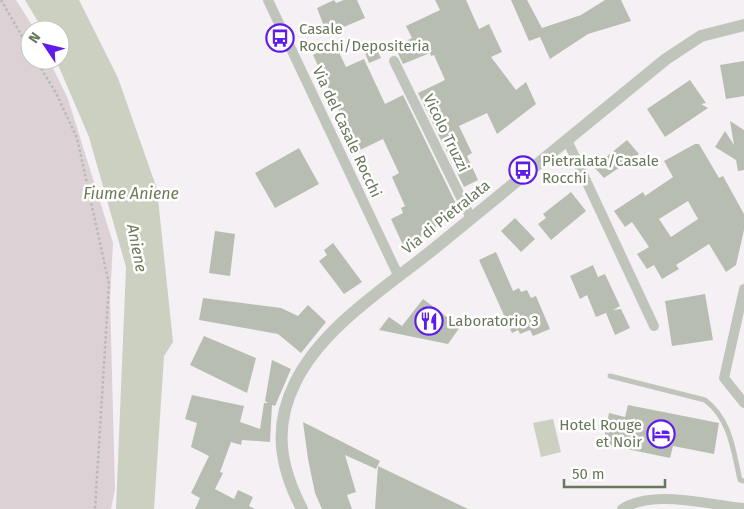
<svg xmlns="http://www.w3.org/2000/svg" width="744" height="509" font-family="'Fira Sans',sans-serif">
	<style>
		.green { fill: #dcd1d4 }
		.water { fill: #cbd0c1 }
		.building { fill: #b8bdb2; fill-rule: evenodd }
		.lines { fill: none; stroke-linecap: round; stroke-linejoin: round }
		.path { stroke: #b7bbb4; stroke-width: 2.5; stroke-dasharray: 2.5 2.5; stroke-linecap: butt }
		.service { stroke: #c0c5bc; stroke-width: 5 }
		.minor { stroke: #c0c5bc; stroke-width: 10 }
		.tertiary { stroke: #c0c5bc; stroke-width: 12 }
		.labels { text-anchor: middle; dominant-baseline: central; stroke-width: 5; stroke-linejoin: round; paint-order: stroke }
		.poi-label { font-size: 15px; fill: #67785a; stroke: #fff; text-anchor: start }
		.street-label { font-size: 15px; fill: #67785a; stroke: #fff }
		.water-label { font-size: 16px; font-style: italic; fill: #6d7959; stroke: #fff }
	</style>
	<rect width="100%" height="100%" fill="#f5f0f4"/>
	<path class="green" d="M0 0H16L35 30H30V60H49L68 99 113 243 110 298 115 489 111 509H0Z"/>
	<path class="water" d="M25 0H79L118 78 157 189 173 342 164 356 154 509H116L126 267 89 137 56 60H60V30H43Z
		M553 419 561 452 541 457 533 423Z"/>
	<path class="building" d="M334 0 336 3 344 0H357L365 18 327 34 317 8Z
		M435 0H466L479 29 489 24 502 52 491 57 516 90 526 82 536 104 497 134 487 113 459 126 472 153 467 156 478 180 464 187 418 93 445 80 434 55 431 56 430 53 403 64 395 47 412 38 406 26 440 10Z
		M511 0H527L542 28 581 15 605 0H621L631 21 588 34 550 59 540 37 529 41Z
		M335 44 346 67 364 59 385 104 403 95 459 210 437 221 439 225 427 231 428 233 403 245 391 219 403 213 401 208 405 206 392 177 399 173 383 139 358 151 313 55Z
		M376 48 381 58 369 63 365 53Z
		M744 61V96L726 99 720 65Z
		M690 80 706 103 701 104 708 108 665 137 647 109Z
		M730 121 744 130V170L738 171 736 160 715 147 725 131 734 145Z
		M627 140 639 154 604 178 594 167Z
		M695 144H699L719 178 723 176 744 214V230L736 265 726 272 709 244 676 265 679 269 662 279 654 265 647 269 637 254 649 247 632 222 625 227 614 211 643 192 645 196 673 177 664 161ZM688 201 698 219 671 237 659 219Z
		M299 148 319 184 275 208 255 173Z
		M571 192 586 211 551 240 538 224 546 218 543 214Z
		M515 218 535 239 521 252 501 231Z
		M215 231 235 234 230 276 209 273Z
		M333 243 362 282 344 294 319 261 327 255 324 250Z
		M496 252 513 291 519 288 521 292 527 290 531 298 536 296 550 329 533 336 530 330 520 334 518 330 512 333 479 260Z
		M593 265 598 277 605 274 620 306 613 310 621 309 630 328 615 335 606 313 596 317 587 295 580 299 570 276Z
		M705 294 713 340 672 346 665 301Z
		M203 298 281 308 298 316 308 305 326 322 301 353 278 334 199 320Z
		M423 299 460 327 448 344 379 330 389 317 402 326Z
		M204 336 256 358 247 393 190 365Z
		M272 360 291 369 275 406 272 405 270 442 242 440 241 445 231 442 220 472 223 473 215 489 234 499 238 490 253 497 249 506 255 509H195L200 498 191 493 209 456 191 447 197 423 185 419 192 395 244 406 240 422 260 429 264 403H268L265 401Z
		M628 405 719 423 714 454 673 446 670 458 603 444 609 413 625 417Z
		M303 422 380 461 376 469 345 455 356 492 347 495 352 509H322L315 493 308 459Z
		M378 466 468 509H375Z"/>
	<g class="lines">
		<path class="path" d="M1 0 30 50
			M36 60 56 93 77 138 109 284 95 509"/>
		<path class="service" d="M610 376 705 400C731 420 733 450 740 480L744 481"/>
		<path class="minor" d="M268 0 399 277
			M394 61 471 218
			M567 140 654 326
			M744 289 724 378 744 403
			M622 509C654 489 707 505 744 508"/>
		<path class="tertiary" d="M302 509C280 467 273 427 295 383 322 327 387 287 435 248 512 185 589 122 666 59L701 36 744 25"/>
	</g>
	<defs>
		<g id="bus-ring" transform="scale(1.4375)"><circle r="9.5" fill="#fff" stroke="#5e1bea" stroke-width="1.5"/><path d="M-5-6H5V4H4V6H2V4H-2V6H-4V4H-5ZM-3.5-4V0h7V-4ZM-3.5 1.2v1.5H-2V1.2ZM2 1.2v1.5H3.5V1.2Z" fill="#5e1bea"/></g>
		<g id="restaurant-ring" transform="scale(1.4375)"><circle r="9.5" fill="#fff" stroke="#5e1bea" stroke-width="1.5"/><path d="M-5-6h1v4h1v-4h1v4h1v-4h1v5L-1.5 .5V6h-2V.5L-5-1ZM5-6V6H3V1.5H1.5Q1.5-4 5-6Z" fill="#5e1bea"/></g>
		<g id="hotel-ring" transform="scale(1.4375)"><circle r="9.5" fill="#fff" stroke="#5e1bea" stroke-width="1.5"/><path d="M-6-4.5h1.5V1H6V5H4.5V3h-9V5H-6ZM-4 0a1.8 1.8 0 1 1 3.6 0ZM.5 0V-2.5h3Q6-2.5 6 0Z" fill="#5e1bea"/></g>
	</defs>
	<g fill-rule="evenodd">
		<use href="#bus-ring" x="280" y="38"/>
		<use href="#bus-ring" x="523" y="170"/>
		<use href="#restaurant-ring" x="429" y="321"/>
		<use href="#hotel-ring" x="661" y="434"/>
	</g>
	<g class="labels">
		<g class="poi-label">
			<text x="299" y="29">Casale<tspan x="299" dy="17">Rocchi/Depositeria</tspan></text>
			<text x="542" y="161">Pietralata/Casale<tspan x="542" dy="17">Rocchi</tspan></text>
			<text x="448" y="321">Laboratorio 3</text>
			<text x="642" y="425" text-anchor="end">Hotel Rouge<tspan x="642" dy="17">et Noir</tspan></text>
		</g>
		<g class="street-label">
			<text transform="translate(347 132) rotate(65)">Via del Casale Rocchi</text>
			<text transform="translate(446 133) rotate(64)">Vicolo Truzzi</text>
			<text transform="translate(446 217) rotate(-39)">Via di Pietralata</text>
		</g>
		<g class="water-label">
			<text x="131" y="193">Fiume Aniene</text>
			<text transform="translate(137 248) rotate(79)">Aniene</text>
		</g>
	</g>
	<g transform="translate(45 45) rotate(305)"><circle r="24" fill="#ffffff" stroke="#c2c9bd"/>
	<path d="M0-4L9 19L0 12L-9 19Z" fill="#5e1bea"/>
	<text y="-8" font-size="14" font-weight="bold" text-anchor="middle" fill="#67785a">N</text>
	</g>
	<path d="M564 479v8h101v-8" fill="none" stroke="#67785a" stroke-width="2.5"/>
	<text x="572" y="479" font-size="15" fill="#67785a" stroke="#ffffff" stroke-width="4" paint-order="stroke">50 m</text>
</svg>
